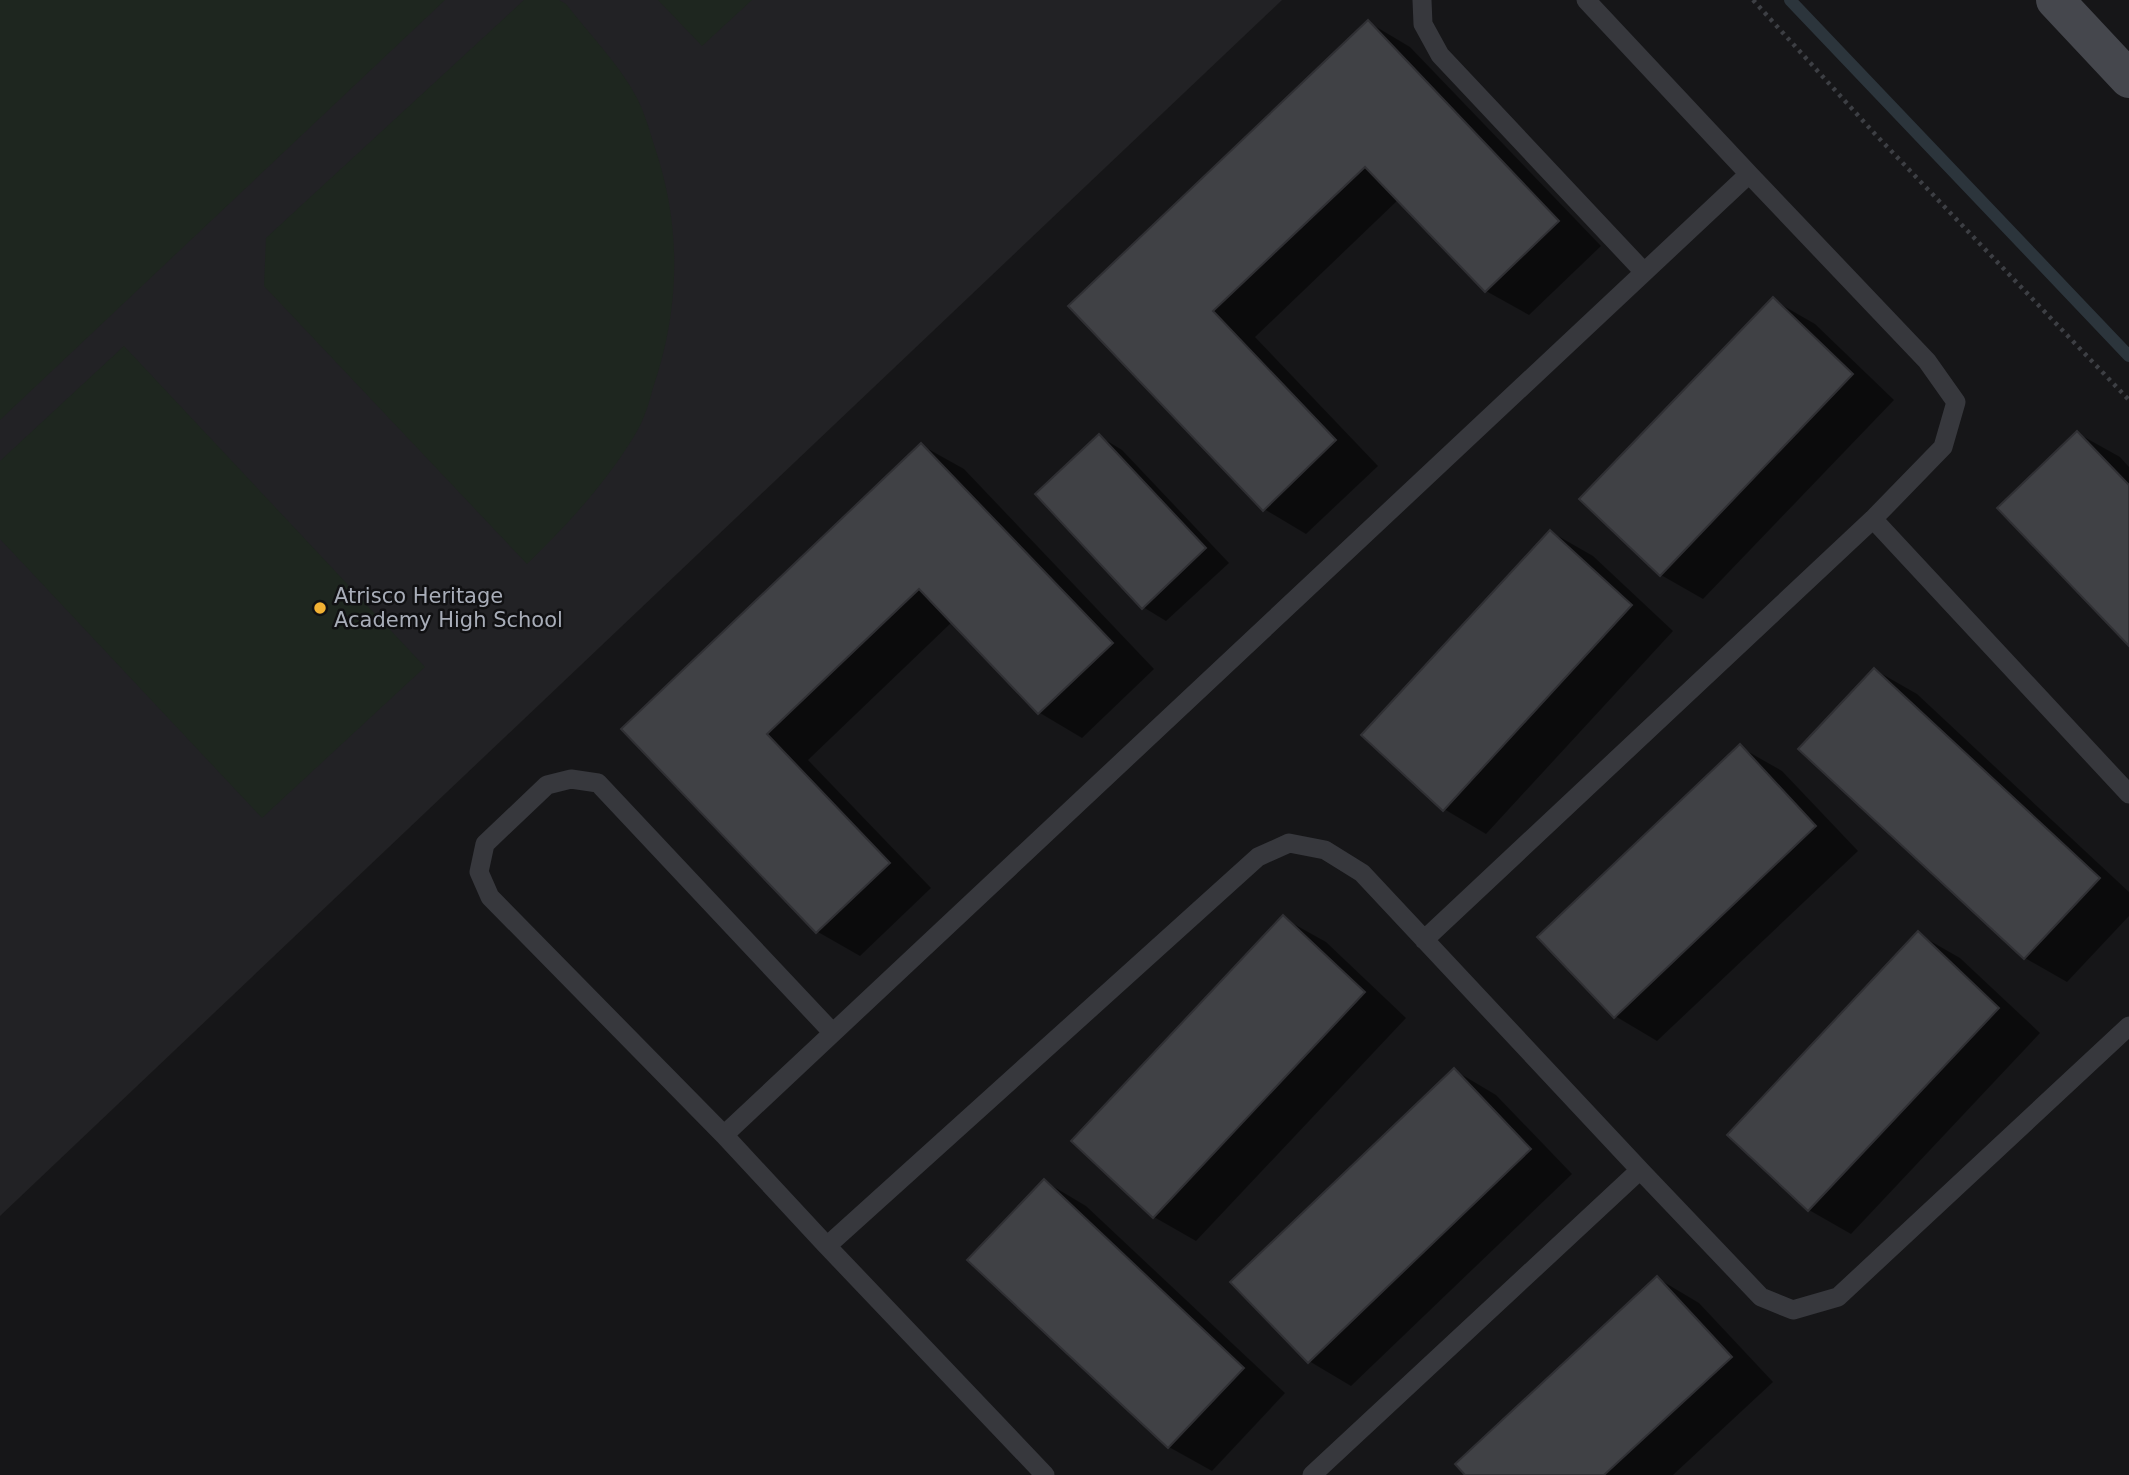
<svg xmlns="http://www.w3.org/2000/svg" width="2129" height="1475" font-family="'DejaVu Sans',sans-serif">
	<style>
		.built { fill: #222225 }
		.green { fill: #1e261f }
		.shadow { fill: #0007 }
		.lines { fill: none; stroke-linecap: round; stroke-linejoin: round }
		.stream { stroke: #2c353c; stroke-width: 12 }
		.building { fill: #404145; stroke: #303034; stroke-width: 2 }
		.path { stroke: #3d3f44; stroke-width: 4.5; stroke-dasharray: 3.5 5; stroke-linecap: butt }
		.service { stroke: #37383d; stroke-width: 19 }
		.secondary { stroke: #45474d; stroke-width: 38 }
		.poi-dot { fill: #f2b134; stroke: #111113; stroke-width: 2.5 }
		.labels { text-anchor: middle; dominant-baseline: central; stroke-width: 5; stroke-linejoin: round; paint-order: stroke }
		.poi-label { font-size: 21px; fill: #a8adb8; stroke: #111113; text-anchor: start }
	</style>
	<rect width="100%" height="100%" fill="#161618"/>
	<path class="built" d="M0 0H1282L0 1216Z"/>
	<path class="green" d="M0 0H445L0 420Z
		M524 0H559L566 4C590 35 619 64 637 98 645 114 650 132 655 148 682 228 680 309 653 388 649 403 644 420 636 433 607 482 568 524 527 564L264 286 266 238Z
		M658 0H752L702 46Z
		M124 346 425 667 262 818 0 539V461Z"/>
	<path class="shadow" d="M1368 22 1410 47 1601 246 1529 315 1486 291 1399 199 1255 337 1378 466 1306 534 1264 509 1070 306Z
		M1773 300 1815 324 1894 400 1703 599 1661 575Z
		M2077 433 2120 457 2129 467V643Z
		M1099 436 1122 450 1229 563 1166 621 1143 607Z
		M921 445 964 469 1154 669 1082 738 1040 713 952 622 808 760 931 888 860 956 818 932 624 729Z
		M1551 532 1593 556 1673 631 1486 834 1444 809Z
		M1875 670 1917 694 2129 892V916L2067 982 2025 958Z
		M1740 747 1782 771 1858 851 1657 1041 1615 1016Z
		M1283 918 1326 942 1406 1018 1196 1241 1154 1217 1074 1141Z
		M1918 934 1960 958 2040 1033 1851 1234 1809 1210 1730 1135Z
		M1454 1070 1496 1095 1572 1174 1351 1386 1309 1361Z
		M1044 1181 1086 1206 1285 1393 1212 1471 1169 1447Z
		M1657 1278 1699 1303 1773 1382 1673 1475H1467Z"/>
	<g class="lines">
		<path class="stream" d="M1790 0 2129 356"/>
	</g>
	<path class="building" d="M1368 20 1559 221 1485 292 1365 167 1213 311 1336 440 1263 511 1068 306Z
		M1773 297 1853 374 1660 576 1579 499Z
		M2077 431 2129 485V646L1997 508Z
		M1099 434 1206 548 1142 609 1035 494Z
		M921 443 1113 643 1038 714 919 589 767 734 890 863 816 933 621 729Z
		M1550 530 1632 605 1443 811 1361 735Z
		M1874 668 2100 878 2024 959 1798 749Z
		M1740 744 1816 826 1614 1018 1537 937Z
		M1283 915 1365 992 1153 1218 1071 1141Z
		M1918 931 1999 1008 1808 1211 1727 1135Z
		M1454 1068 1531 1149 1308 1363 1230 1282Z
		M1044 1179 1244 1368 1168 1448 967 1260Z
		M1657 1276 1732 1357 1604 1475H1465L1455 1464Z"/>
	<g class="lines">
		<path class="path" d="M1753 0 1875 134 2129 400"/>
		<path class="service" d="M1422 0 1423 24 1440 55 1644 272
			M1586 0 1749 174
			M1873 519 2129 794
			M724 1135 490 897 479 872 485 844 547 785 571 779 598 783 832 1032
			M1640 1170 1761 1297 1793 1310 1838 1297 2129 1026
			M827 1246 724 1135 1749 174 1927 361 1956 402 1943 447 1873 519 1424 940
			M1045 1475 827 1246 1258 857 1289 843 1325 850 1362 873 1640 1170 1312 1475"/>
		<path class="secondary" d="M2055 0 2129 79"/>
	</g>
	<circle class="poi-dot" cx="320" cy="608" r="7"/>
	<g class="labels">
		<g class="poi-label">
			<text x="334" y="596">Atrisco Heritage<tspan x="334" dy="24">Academy High School</tspan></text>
		</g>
	</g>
</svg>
